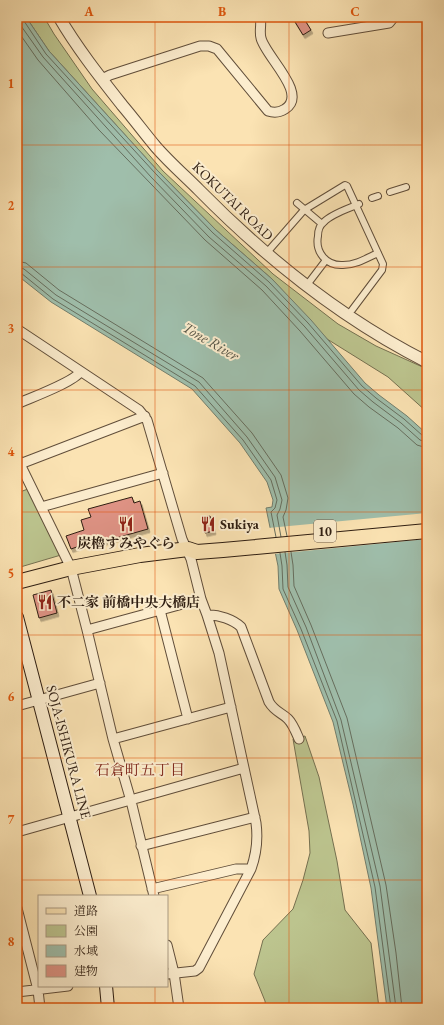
<svg xmlns="http://www.w3.org/2000/svg" width="444" height="1025" font-family="'EB Garamond','Noto Serif JP',serif">
	<style>
		.green { fill: #bcc48e; stroke: #757050 }
		.water { fill: #9fbeab; stroke: #727e6d }
		.pier { fill: #fbe3b3 }
		.lines { fill: none; stroke-linecap: round; stroke-linejoin: round }
		.shore { stroke: #666e5e; stroke-width: 1 }
		.building { fill: #df9385; stroke: #2e1d11; filter: url(#shadow) }
		.pedestrian-casing { stroke: #614e3a; stroke-width: 8 }
		.minor-casing { stroke: #614e3a; stroke-width: 11 }
		.tertiary-casing { stroke: #614e3a; stroke-width: 13 }
		.secondary-casing { stroke: #2e1d11; stroke-width: 14 }
		.primary-casing { stroke: #2e1d11; stroke-width: 16 }
		.pedestrian { stroke: #fcedce; stroke-width: 6 }
		.minor { stroke: #fcedce; stroke-width: 9 }
		.tertiary { stroke: #fcedce; stroke-width: 11 }
		.secondary { stroke: #fcedce; stroke-width: 12 }
		.primary { stroke: #fbe3b3; stroke-width: 14 }
		.grid { fill: none; stroke: #df560c; stroke-width: 1; stroke-opacity: 0.55 }
		.labels { text-anchor: middle; dominant-baseline: central; stroke-width: 4; stroke-linejoin: round; paint-order: stroke }
		.shield { fill: #fcedce; stroke: #6c5b4a; stroke-width: 1 }
		.shield-label { font-size: 13px; font-weight: bold; fill: #2e1d11 }
		.street-label { font-size: 14px; fill: #2e1d11; stroke: #fcedce }
		.poi-label { font-size: 14px; font-weight: bold; fill: #2e1d11; stroke: #fcedce; text-anchor: start }
		.water-label { font-size: 15px; font-style: italic; fill: #565547; stroke: #fcedce }
		.neighbourhood-label { font-size: 15px; fill: #7a1f14; stroke: #fcedce }
		.neatline { fill: none; stroke: #df560c; stroke-width: 1.5 }
		.grid-label { font-size: 13px; text-anchor: middle; font-weight: bold; fill: #df560c }
	</style>
	<defs>
		<filter id="shadow"><feDropShadow dx="2" dy="3.5" stdDeviation="0" flood-color="#0004"/></filter>
	</defs>
	<rect width="100%" height="100%" fill="#fbe3b3"/>
	<filter id="stains"><feTurbulence type="fractalNoise" baseFrequency=".005" numOctaves="4"/><feColorMatrix values="0 0 0 0 .2 0 0 0 0 .09 0 0 0 0 .02 0 0 0 .5 -.17"/></filter>
	<radialGradient id="worn" r=".72"><stop offset=".6" stop-color="#630" stop-opacity="0"/><stop offset="1" stop-color="#630" stop-opacity=".3"/></radialGradient>
	<path class="green" d="M26 17H44L54 34 92 89 163 171 273 274 338 324 376 346 427 369V412L388 377 327 339 272 279 216 230 157 170 49 51Z
		M28 489 61 555 17 568V493Z
		M305 736 319 777 337 861 345 910 371 943 379 1008H266L265 1001 254 974 263 940 293 909 303 880 310 853 309 831 293 739Z"/>
	<path class="water" d="M17 17H26L49 51 157 170 216 230 272 279 311 320 365 383 379 395 407 416 427 434V1008H387L371 888 353 804 333 722 297 630 279 589 278 566 266 508 272 507 273 500 267 482 240 443 192 389 51 302 17 275Z"/>
	<path class="pier" d="M427 513V539L274 554 268 528Z"/>
	<g class="lines">
		<path class="shore" d="M18 17 19 23 43 57 151 177 209 237 266 286 305 327 359 390 373 402 401 423 420 440 427 442
			M23 17 24 21 46 54 155 173 213 233 269 282 308 323 362 386 376 398 404 419 423 436 427 437
			M17 30 38 60 99 130 205 240 262 290 300 331 354 394 369 407 398 428 417 445 427 448
			M17 261 26 263 59 290 203 378 252 433 281 475 288 498 286 510 283 517 287 536
			M17 267 24 269 56 295 199 382 247 437 275 477 282 500 280 509 277 515 281 537
			M17 272 21 273 53 299 195 386 243 440 271 480 277 500 275 508 271 512 276 537
			M285 552 287 565 288 587 306 627 341 720 380 886 396 1008
			M291 552 293 565 294 586 311 625 347 718 386 885 396 953 402 1008
			M280 553 282 566 283 589 301 629 337 721 375 887 391 1008"/>
	</g>
	<path class="building" d="M292 17H303L311 30 303 35Z
		M132 497 134 503 140 501 148 529 88 546V543L71 549 66 536 84 530 81 520 91 517 88 509Z
		M210 516 214 531 205 533 202 517Z
		M51 590 57 613 39 618 33 595Z"/>
	<g class="lines">
		<g class="pedestrian-casing">
			<path id="pedestrian" d="M390 192 406 187
				M372 198 378 196
				M297 203 322 224
				M359 204C350 208 331 214 324 222 320 225 318 231 318 236 315 252 326 266 343 265 356 265 367 258 378 253
				M270 249 304 210 345 185 347 186 383 264 382 270 352 310
				M310 281 326 260"/>
		</g>
		<g class="minor-casing">
			<path id="minor" d="M328 33 389 23 394 17
				M102 79 110 75 200 46H209L217 49 268 111C274 113 279 113 285 109 309 94 265 56 261 38 259 31 262 24 260 17
				M17 329 139 410 147 420 182 539 191 559 201 599 207 615 219 653 256 823C258 838 256 855 251 869L199 968 195 971 167 974
				M17 404C30 398 74 382 80 372
				M17 458 71 568 87 630 113 739 131 801 154 896
				M20 464 145 416
				M41 507 163 473
				M160 610 188 719
				M207 615C218 614 234 620 241 627L269 702C275 712 281 712 288 719 293 724 296 732 299 739
				M87 630 201 599
				M17 706 100 683
				M113 739 231 707
				M17 832 244 768
				M141 846 255 817
				M152 889 236 869H251
				M17 908 38 990 40 1008
				M167 945 174 973 179 1008
				M17 992 68 986"/>
		</g>
		<g class="tertiary-casing">
			<path id="tertiary" d="M59 17C77 48 100 77 122 105 134 119 145 134 156 147 169 162 185 176 199 190 266 258 342 319 427 362"/>
		</g>
		<g class="secondary-casing">
			<path id="secondary" d="M17 617 90 896
				M106 986 108 1008"/>
		</g>
		<g class="primary-casing">
			<path id="primary" d="M17 582 71 568 140 555 188 549 197 552 223 550 427 531"/>
		</g>
		<use href="#pedestrian" class="pedestrian"/>
		<use href="#minor" class="minor"/>
		<use href="#tertiary" class="tertiary"/>
		<use href="#secondary" class="secondary"/>
		<use href="#primary" class="primary"/>
	</g>
	<path class="grid" d="M155 17V896M289 17V1008M17 145H427M17 267H427M17 390H427M17 512H427M17 635H427M17 758H427M17 880H427M155 986V1008"/>
	<defs>
		<g id="restaurant-bare" transform="scale(1.2)"><path d="M-5-6h1v4h1v-4h1v4h1v-4h1v5L-1.5 .5V6h-2V.5L-5-1ZM5-6V6H3V1.5H1.5Q1.5-4 5-6Z" fill="#8f2418" stroke="#fcedce" stroke-width="2.5" paint-order="stroke"/></g>
	</defs>
	<g fill-rule="evenodd">
		<use href="#restaurant-bare" x="126" y="524"/>
		<use href="#restaurant-bare" x="208" y="524"/>
		<use href="#restaurant-bare" x="45" y="602"/>
	</g>
	<g class="labels">
		<rect class="shield" x="314" y="520" width="22" height="22" rx="3"/>
		<g class="shield-label">
			<text x="325" y="531">10</text>
		</g>
		<g class="street-label">
			<text transform="translate(233 201) rotate(44)">KOKUTAI ROAD</text>
			<text transform="translate(69 752) rotate(75)">SOJA-ISHIKURA LINE</text>
		</g>
		<g class="poi-label">
			<text x="220" y="524">Sukiya</text>
			<text x="126" y="543" text-anchor="middle">炭櫓すみやぐら</text>
			<text x="57" y="602">不二家 前橋中央大橋店</text>
		</g>
		<g class="water-label">
			<text transform="translate(211 341) rotate(30)">Tone River</text>
		</g>
		<g class="neighbourhood-label">
			<text x="140" y="769">石倉町五丁目</text>
		</g>
	</g>
	<rect width="444" height="1025" fill="none" stroke="#fbe3b3" stroke-width="44"/>
	<rect x="38" y="895" width="130" height="92" fill="#fcedce" stroke="#aa9a82"/>
	<rect x="46" y="908" width="20" height="6" fill="#fbe3b3" stroke="#aa9a82"/>
	<text x="74" y="915" font-size="12" fill="#2e1d11">道路</text>
	<rect x="46" y="925" width="20" height="12" fill="#bcc48e" stroke="#aa9a82"/>
	<text x="74" y="935" font-size="12" fill="#2e1d11">公園</text>
	<rect x="46" y="945" width="20" height="12" fill="#9fbeab" stroke="#aa9a82"/>
	<text x="74" y="955" font-size="12" fill="#2e1d11">水域</text>
	<rect x="46" y="965" width="20" height="12" fill="#df9385" stroke="#aa9a82"/>
	<text x="74" y="975" font-size="12" fill="#2e1d11">建物</text>
	<rect x="22" y="22" width="400" height="981" class="neatline"/>
	<g class="grid-label">
		<text x="89" y="16">A</text>
		<text x="222" y="16">B</text>
		<text x="355" y="16">C</text>
		<text x="11" y="88">1</text>
		<text x="11" y="210">2</text>
		<text x="11" y="333">3</text>
		<text x="11" y="456">4</text>
		<text x="11" y="578">5</text>
		<text x="11" y="701">6</text>
		<text x="11" y="824">7</text>
		<text x="11" y="946">8</text>
	</g>
	<rect width="100%" height="100%" filter="url(#stains)"/>
	<rect width="100%" height="100%" fill="url(#worn)"/>
</svg>
